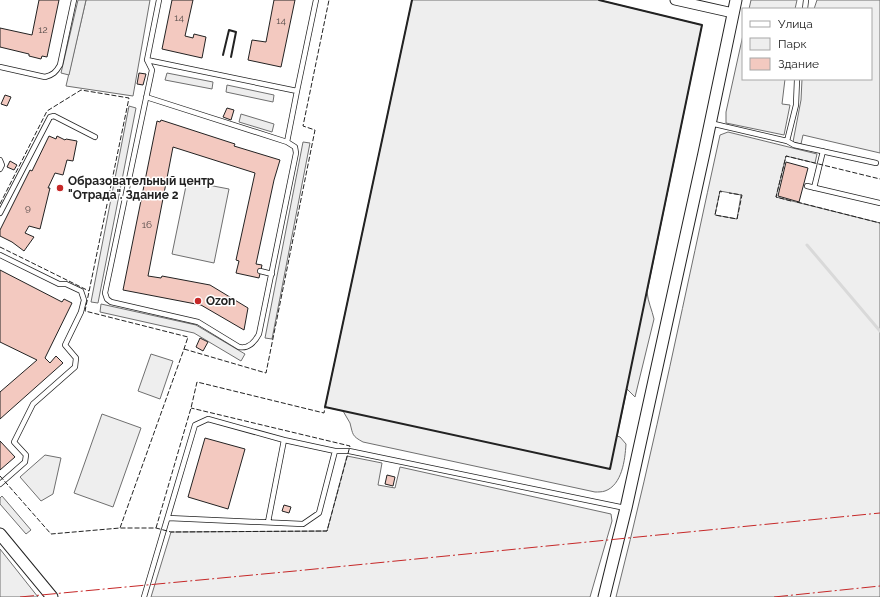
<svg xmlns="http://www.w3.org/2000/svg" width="880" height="597" font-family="Raleway,sans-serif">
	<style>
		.green { fill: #eee; stroke: #6f6f6f; fill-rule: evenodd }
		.parking { fill: #ededed; stroke: #6f6f6f }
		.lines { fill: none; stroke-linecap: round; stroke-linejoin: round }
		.stream { stroke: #d9d9d9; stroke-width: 3 }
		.building { fill: #f3c9c0; stroke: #222 }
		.service-casing { stroke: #222; stroke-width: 6 }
		.minor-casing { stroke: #222; stroke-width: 11 }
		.tertiary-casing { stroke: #222; stroke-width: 13 }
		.service { stroke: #fff; stroke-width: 4.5 }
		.minor { stroke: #fff; stroke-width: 9 }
		.tertiary { stroke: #fff; stroke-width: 11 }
		.fence { stroke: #222; stroke-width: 1; stroke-dasharray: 5 2; stroke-linecap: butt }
		.wall { stroke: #222; stroke-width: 2 }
		.power { stroke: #c62828; stroke-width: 1; stroke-dasharray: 14 3 2 3; stroke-linecap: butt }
		.poi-dot { fill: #c62828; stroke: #fff; stroke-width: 1.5 }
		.labels { text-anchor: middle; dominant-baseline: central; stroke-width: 3; stroke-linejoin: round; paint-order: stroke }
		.number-label { font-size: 10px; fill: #564c4a }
		.poi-label { font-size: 12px; font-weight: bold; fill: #222; stroke: #fff; text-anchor: start }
	</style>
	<rect width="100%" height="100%" fill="#fff"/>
	<path class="green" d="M86 0H150L133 96 66 86Z
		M412 0H599L702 25 647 292C648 302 652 310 654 319L635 397 627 389 617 436 620 437 626 444C625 460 622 485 605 491 602 492 598 492 595 492L363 442C352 436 353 435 350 423 348 419 345 415 343 411L325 407Z
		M751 0H797L795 9H749Z
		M817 0H880V153L803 135 801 144 793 142 801 100 802 79H871V9H814Z
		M743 35V79H785L782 104 790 105 784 135 726 123V112Z
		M728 132 817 154 815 163 786 156 776 197 880 223V597H616C655 444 686 289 720 135ZM720 191 741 195 737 219 715 215Z
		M187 181 229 189 214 263 172 254Z
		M151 354 173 361 160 399 138 391Z
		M102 414 141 428 113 507 74 493Z
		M45 455 61 458 53 494 41 501 20 477Z
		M347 456 382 463 378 485 395 488 400 467 611 514 612 521 590 597H151L171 532 327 531Z
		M0 549 38 597H0Z"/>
	<path class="parking" d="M78 0H86L69 75 61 73Z
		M167 73 213 82 212 89 165 80Z
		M227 85 274 95 273 102 226 92Z
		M129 106 136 108 98 303 91 302Z
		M241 114 274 124 272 132 239 122Z
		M303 142 310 143 272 339 265 338Z
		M101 304 196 325 245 354 241 361 194 333 100 312Z
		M2 496 31 530 26 534 0 504V498Z"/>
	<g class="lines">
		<path class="stream" d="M807 245 880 331"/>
	</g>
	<path class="building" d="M39 0H59L47 57 42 56 41 59 29 56V54L0 47V28L32 35Z
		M172 0H193L185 36 193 38 194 34 206 37 202 58 162 49Z
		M274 0H295L281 67 248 60 252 40 266 42Z
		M139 73 146 74 143 85 137 84Z
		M5 95 11 97 7 106 1 104Z
		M227 108 234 110 231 120 223 117Z
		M161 120 235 144 234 146 280 160 274 180 256 264 262 265 259 278 236 273 239 261 236 260 255 173 173 147 148 276 161 278 162 276 210 285 248 308 244 330 201 305 123 290 157 121 160 122Z
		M49 136 56 139 57 136 65 140 66 139 77 141 73 161 67 160 63 175 55 173 48 188H50L40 229 29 226 25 233 34 237 24 251 12 242 0 236V230L30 170 32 171Z
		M10 161 17 165 14 170 7 167Z
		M786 162 808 168 799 202 778 196Z
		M0 270 62 302 64 299 72 303 45 358 50 363 56 356 63 363 0 419V392L37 360 0 342Z
		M200 338 208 342 203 351 196 347Z
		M205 438 245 449 228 509 188 497Z
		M0 441 15 457 0 470Z
		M387 475 395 477 393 486 385 484Z
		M284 505 291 507 289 513 282 511Z"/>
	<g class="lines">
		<g class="service-casing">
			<path id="service" d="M159 0 147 60 297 91 316 0
				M805 9 806 0
				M147 60 152 70 105 293 107 299 111 302 198 322 239 347C248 349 255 342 259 334L296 153 295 147 287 142 297 91
				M0 67 45 77C53 75 56 72 60 65L74 0
				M146 97 287 142
				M710 123 787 141 796 105 797 79
				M787 141 794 145 876 163
				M0 160 2 165 0 169
				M807 186 880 203
				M814 188 823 151
				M0 213 50 117 54 116 95 137
				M0 255 59 284H66L81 291 84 300 81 312 65 345 76 358 75 367 33 404 14 442 26 455 25 462 0 484
				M260 271 272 274
				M168 518 303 524 319 513 335 451
				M268 522 284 440
				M144 597 195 425 208 419 284 440 335 451H349L625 508"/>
		</g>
		<g class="minor-casing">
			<path id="minor" d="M675 0 733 13"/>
		</g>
		<g class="tertiary-casing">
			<path id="tertiary" d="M0 534 52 597
				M604 597 626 508 704 153 736 0"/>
		</g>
		<use href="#service" class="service"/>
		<use href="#minor" class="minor"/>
		<use href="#tertiary" class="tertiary"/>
		<path class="fence" d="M722 192 720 191 715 215 737 219 742 195 729 193
			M791 201 776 197 786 156 880 179
			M797 202 880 223
			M0 204 47 111 81 90 129 98 85 311 188 337 184 349 120 528
			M0 247 89 291
			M184 349 266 373 315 130 303 126 329 0
			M0 476 51 534 120 528H156L171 532 327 531 350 446 191 408
			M156 528 191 408 197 382 324 413 325 407"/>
		<path class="wall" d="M412 0 325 407 610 469 702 25 599 0
			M223 55 229 30 236 32 231 57"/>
		<path class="power" d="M20 597 295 571 880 513
			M774 597 880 586"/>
	</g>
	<g class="poi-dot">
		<circle cx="60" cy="188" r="4"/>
		<circle cx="198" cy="301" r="4"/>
	</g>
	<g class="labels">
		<g class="number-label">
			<text x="179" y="17">14</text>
			<text x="281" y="20">14</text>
			<text x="43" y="29">12</text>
			<text x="28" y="207">9</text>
			<text x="147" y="224">16</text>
		</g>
		<g class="poi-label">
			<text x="68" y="181">Образовательный центр<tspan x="68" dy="14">"Отрада". Здание 2</tspan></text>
			<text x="206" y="301">Ozon</text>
		</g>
	</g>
	<rect x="742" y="8" width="130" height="72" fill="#ffffff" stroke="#a7a7a7"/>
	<rect x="750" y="21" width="20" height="6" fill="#ffffff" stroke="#a7a7a7"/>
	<text x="778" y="28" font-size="12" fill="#222222">Улица</text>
	<rect x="750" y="38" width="20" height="12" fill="#eeeeee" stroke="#a7a7a7"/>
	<text x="778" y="48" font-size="12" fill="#222222">Парк</text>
	<rect x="750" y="58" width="20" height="12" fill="#f3c9c0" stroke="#a7a7a7"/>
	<text x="778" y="68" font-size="12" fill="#222222">Здание</text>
</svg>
